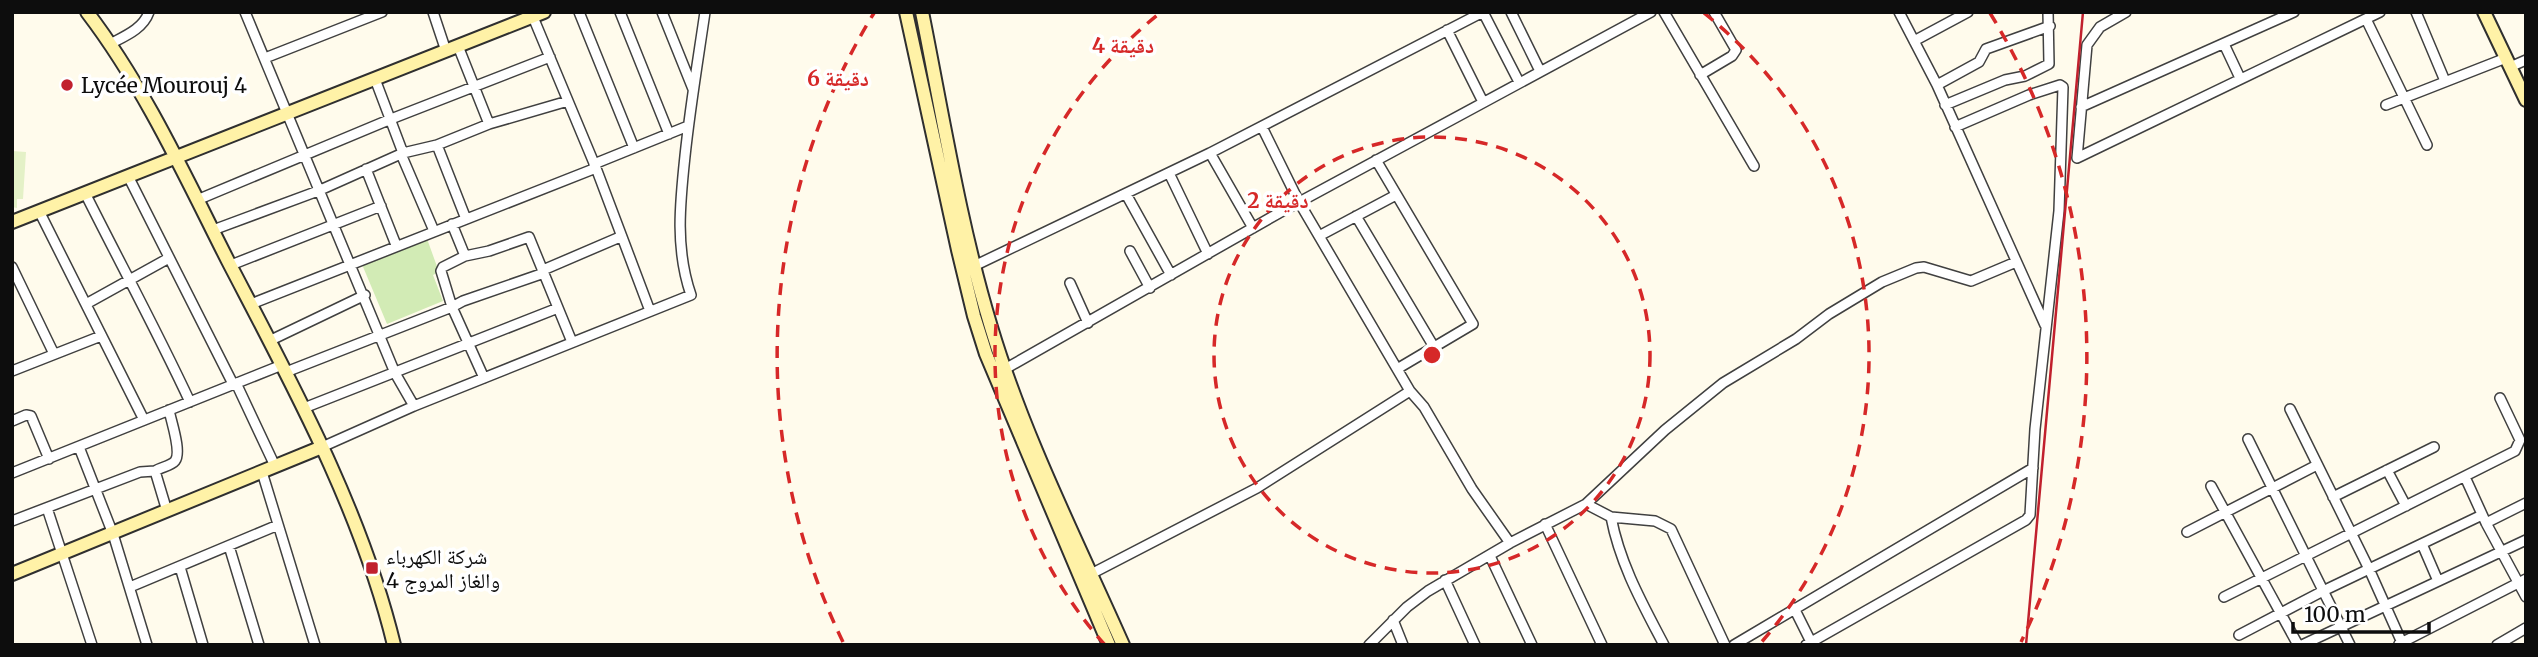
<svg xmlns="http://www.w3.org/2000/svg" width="2538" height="657" font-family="Merriweather,'Noto Naskh Arabic',serif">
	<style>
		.green { fill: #d2ebb5 }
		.pitch { fill: #e4f1c7 }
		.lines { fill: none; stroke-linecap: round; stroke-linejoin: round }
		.street-casing { stroke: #404040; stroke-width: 12 }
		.secondary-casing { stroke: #2f2f2f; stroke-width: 16 }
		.street { stroke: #fff; stroke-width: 9 }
		.secondary { stroke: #fff2a7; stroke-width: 12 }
		.rail { stroke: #c1202d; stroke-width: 2.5 }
		.ring { fill: none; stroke: #d62828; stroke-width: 3.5; stroke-dasharray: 12 9 }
		.poi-dot { fill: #c1202d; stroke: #fff; stroke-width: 2.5 }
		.labels { text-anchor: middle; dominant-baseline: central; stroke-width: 7; stroke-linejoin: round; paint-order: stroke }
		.poi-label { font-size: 21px; fill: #0d0d0d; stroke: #fff; text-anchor: start }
		.centre { fill: #d62828; stroke: #fff; stroke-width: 3.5 }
		.ring-label { font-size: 21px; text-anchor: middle; font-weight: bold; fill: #d62828; stroke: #fff; stroke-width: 7; stroke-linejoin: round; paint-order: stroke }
	</style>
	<rect width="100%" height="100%" fill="#fffbec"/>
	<path class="green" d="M426 236 439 272 433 275 443 301 387 324 361 262Z"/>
	<path class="pitch" d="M12 151 26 152 23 199H17V208L12 207Z"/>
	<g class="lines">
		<g class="street-casing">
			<path id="street" d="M245 12 395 373 414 406
				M433 12 446 51
				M579 12 634 148
				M620 12 669 134
				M662 12 693 89
				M1483 12 1519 82
				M1511 12 1540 71
				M1664 12 1754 166
				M1899 12 1937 85 2045 325
				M2126 12 2100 27 2087 45 2077 158 2380 12
				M2416 12 2445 81
				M533 17 596 168 650 311
				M2366 19 2427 145
				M1447 30 1483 102
				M1914 41 1968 12
				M110 44C125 36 143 29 149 12
				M2224 44 2240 78
				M458 46 489 124
				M265 58 382 12
				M2510 67 2526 60
				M1700 75 1732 56 1736 50 1714 12
				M375 79 403 153 437 145 466 219
				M1937 85 1979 62 1986 49 2050 26
				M1945 105 2005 80 2025 76 2049 64 2048 12
				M2386 105 2506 58
				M2081 107 2294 12
				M1262 127 1299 202 1410 391 1424 407 1472 489 1510 543
				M437 145 489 124 568 101
				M1210 153 1253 228
				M401 154 434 231
				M1376 160 1473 324 1397 369
				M594 164 688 126
				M366 169 396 245
				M1169 173 1208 254
				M128 176 233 384
				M85 193C120 263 157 331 190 402
				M1126 194 1171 275
				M197 200 391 119 550 57
				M39 211 144 420
				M1356 216 1434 347
				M452 224 465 256 489 251 529 237 572 342
				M213 230 318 191 403 153
				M1319 236 1396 195
				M1130 251 1150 288
				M465 256 443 267 441 271 452 307 463 301 544 273
				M231 265 381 206
				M974 266 1210 153 1483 12
				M12 267 54 354
				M543 270 620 237
				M1070 283 1088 323
				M86 304 169 258
				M251 304 596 168
				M269 341 365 295
				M1005 369 1279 213 1651 12
				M12 371 101 336
				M286 372 452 307 484 378
				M236 383 275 466
				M304 408 558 308
				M2290 409 2369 569 2403 645
				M12 421 26 415 31 416 49 459
				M2248 439 2350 645
				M79 447 113 534 147 645
				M322 447 414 406 691 295C675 249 680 203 685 156 690 108 698 60 705 12
				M2387 470 2406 506
				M262 472 315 645
				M12 473 282 365
				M2465 477 2486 523 2526 597
				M2211 486 2298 645
				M2333 497 2434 447
				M1586 504 1611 517 1655 521 1671 529 1725 645
				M47 508 92 645
				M167 511 155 471C161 467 171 466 175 461 182 452 171 421 169 410
				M1611 517C1620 564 1642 603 1664 645
				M12 521 140 472 155 471
				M2486 523 2526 503
				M1545 524 1602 645
				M2187 532 2317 465
				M2422 544 2438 581
				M229 546 259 645
				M1490 556 1532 645
				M180 567 203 645
				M1091 574 1257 488 1410 391
				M1445 580 1475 645
				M130 587 278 525
				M2224 597 2515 451 2520 440 2500 398
				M1794 608 1811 642
				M1393 620 1403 645
				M2239 635 2323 591 2482 515
				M2399 644 2526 579
				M1369 645 1407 607 1428 591 1510 543 1586 504 1665 430 1723 383 1796 339 1829 314 1882 282 1916 268 1924 267 1971 281 2016 262
				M1734 645 2033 468
				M1806 645 2026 520 2030 515 2035 429 2059 211 2063 87 2060 85 2029 95 1955 127
				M2302 645 2526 540
				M2497 645 2526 628"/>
		</g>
		<g class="secondary-casing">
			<path id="secondary" d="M87 12C145 88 185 176 228 261 292 384 361 509 394 645
				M906 12 958 250 974 316 986 354 1109 645
				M922 12C943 117 960 225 991 327 1024 437 1077 541 1123 645
				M2484 12 2526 100
				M12 222 544 12
				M12 574 322 447"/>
		</g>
		<use href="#street" class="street"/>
		<use href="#secondary" class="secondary"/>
		<path class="rail" d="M2026 645 2083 12"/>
	</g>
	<g class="ring">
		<circle cx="1432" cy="355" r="218"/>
		<path d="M1105 645A437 437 0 0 1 1160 13M1704 13A437 437 0 0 1 1759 645"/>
		<path d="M843 642A655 655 0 0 1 874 13M1990 13A655 655 0 0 1 2021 642"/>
	</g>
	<g class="poi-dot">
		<circle cx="67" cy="85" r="7"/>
		<rect x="365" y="561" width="14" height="14" rx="3.5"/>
	</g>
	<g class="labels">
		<g class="poi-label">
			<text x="81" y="85">Lycée Mourouj 4</text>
			<text x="386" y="556">شركة الكهرباء<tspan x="386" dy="24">والغاز المروج 4</tspan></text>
		</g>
	</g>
	<circle cx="1432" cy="355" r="10" class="centre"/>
	<g class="ring-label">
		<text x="1123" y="53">4 دقيقة</text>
		<text x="838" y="86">6 دقيقة</text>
		<text x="1278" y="208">2 دقيقة</text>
	</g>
	<rect width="2538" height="657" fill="none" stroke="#0d0d0d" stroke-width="28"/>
	<path d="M2293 622v10h136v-10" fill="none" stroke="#0d0d0d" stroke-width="3.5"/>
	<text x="2304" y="622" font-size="21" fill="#0d0d0d" stroke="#ffffff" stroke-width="5" paint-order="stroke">100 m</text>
</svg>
